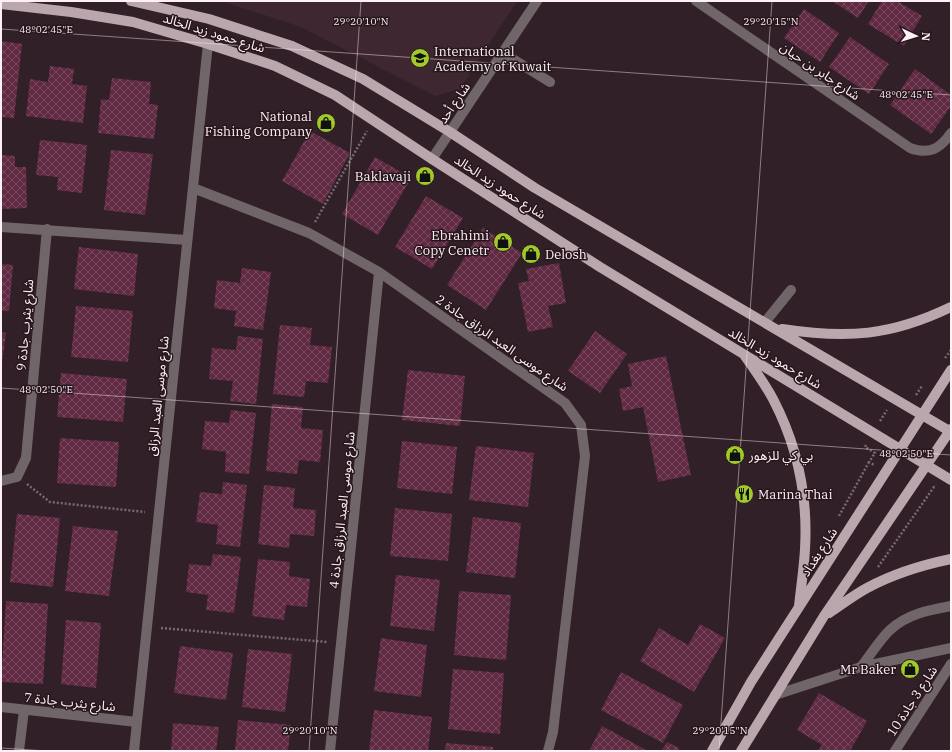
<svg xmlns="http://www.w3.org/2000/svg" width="952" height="752" font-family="'IBM Plex Serif','Noto Sans Arabic',serif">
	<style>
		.built { fill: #3e2730 }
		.building { fill: url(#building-cross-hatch) }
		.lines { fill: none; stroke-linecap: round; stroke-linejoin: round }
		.path { stroke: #796a70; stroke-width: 2.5; stroke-dasharray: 2 2; stroke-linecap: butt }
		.minor { stroke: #706669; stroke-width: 10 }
		.major { stroke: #baa7ad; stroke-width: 10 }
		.ticks { fill: none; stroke: #fdf1f5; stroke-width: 1; stroke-opacity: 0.45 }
		.labels { text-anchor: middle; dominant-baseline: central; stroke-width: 3; stroke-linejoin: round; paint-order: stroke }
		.street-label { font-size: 13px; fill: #fdf1f5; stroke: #27171d }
		.poi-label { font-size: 13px; fill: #fdf1f5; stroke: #27171d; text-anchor: start }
		.ticks-label { font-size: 10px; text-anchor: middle; fill: #fdf1f5; stroke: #27171d; stroke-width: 3; stroke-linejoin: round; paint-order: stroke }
	</style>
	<defs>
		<pattern id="building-cross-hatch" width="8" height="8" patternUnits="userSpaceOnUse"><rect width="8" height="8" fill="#612a43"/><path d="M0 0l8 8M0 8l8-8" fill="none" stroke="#79495f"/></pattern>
	</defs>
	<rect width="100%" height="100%" fill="#312027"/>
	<path class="built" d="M221 1H517L460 89 435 96 301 27Z"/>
	<path class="building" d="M832 1H869L858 18Z
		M882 1H897L922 16 904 46 868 24Z
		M804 9 839 33 820 62 784 38Z
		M850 37 889 64 869 94 829 67Z
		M1 41 22 44 14 118 1 117Z
		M50 66 74 69 72 84 87 86 83 123 26 116 30 79 48 82Z
		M915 69 951 95V106L931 134 890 105Z
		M112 78 151 82 149 104 158 105 154 139 98 133 101 99 109 100Z
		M310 131 350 153 323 204 282 181Z
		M40 140 87 145 82 193 57 190 58 177 36 175Z
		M111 150 153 154 145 215 104 210Z
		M1 155 15 156V167H26L27 208 1 209Z
		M375 157 411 178 378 235 342 214Z
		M426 196 463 218 432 269 395 247Z
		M483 228 522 253 486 310 447 285Z
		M79 247 138 254 134 296 74 289Z
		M559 263 566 303 548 306 553 327 528 332 518 283 529 281 526 269Z
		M1 264 13 265 9 311H1Z
		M242 268 271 272 263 330 234 326 236 311 214 308 217 280 240 283Z
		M76 306 133 311 128 362 71 357Z
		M280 325 312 328 310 345 332 347 328 383 306 381 304 397 273 394Z
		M595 331 627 354 600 393 568 371Z
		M1 332 6 333 2 363H1Z
		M238 336 263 339 256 404 230 401 233 381 209 379 212 348 236 350Z
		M666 356 691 475 658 482 643 407 623 411 619 389 632 386 628 364Z
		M408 370 465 376 460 426 402 420Z
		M61 373 127 379 123 422 57 417Z
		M272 404 303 407 301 428 323 430 320 462 299 460 297 474 266 471Z
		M231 410 256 413 249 474 225 472 226 452 202 449 205 421 229 423Z
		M60 438 119 442 116 487 57 483Z
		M402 441 457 447 452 494 397 488Z
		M476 446 534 453 528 507 469 500Z
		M223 482 247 485 240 547 216 544 218 525 196 522 200 492 222 494Z
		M264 485 295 488 293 508 316 510 314 536 290 534 289 548 258 544Z
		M395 508 452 514 448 561 390 556Z
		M17 514 60 518 53 587 10 582Z
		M473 517 521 523 515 578 466 572Z
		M73 526 118 531 109 596 65 591Z
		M213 554 241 557 234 613 206 610 208 595 186 592 189 564 211 566Z
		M258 559 290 562 289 576 310 579 307 607 286 605 284 620 252 616Z
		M396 575 440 580 434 631 390 626Z
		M459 591 511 595 506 660 454 655Z
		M6 601 48 604 43 684 1 682Z
		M66 620 101 623 96 688 61 684Z
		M700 624 725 638 694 692 640 661 659 628 688 645Z
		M381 638 427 645 421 697 374 691Z
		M180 646 233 653 226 700 174 693Z
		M248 649 292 654 285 712 242 707Z
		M453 669 504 673 500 734 448 729Z
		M621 672 683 705 663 743 601 710Z
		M819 693 867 721 850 751H818L822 745 797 730Z
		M374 710 432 717 428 751H369Z
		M238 720 291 725 288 751H235Z
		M173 723 219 727 216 751H171Z
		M602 726 648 751H589Z
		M667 742 679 748 678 751H661Z
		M446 743 493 747V751H445Z"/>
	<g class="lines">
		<path class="path" d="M315 222 367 131
			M945 358 951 350
			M916 395 922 386
			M880 421 887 410
			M866 445 865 447 875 453 869 462 874 465
			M27 484 50 502 145 512
			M839 516 869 462
			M878 567 934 487 935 488
			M161 628 327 642"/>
		<path class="minor" d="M696 1 910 148C929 155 940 149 951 133
			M503 53 550 82
			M432 159 537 1
			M193 188 309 233 379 272 565 403 581 425 585 456 553 732 548 751
			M1 227 187 240
			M765 322 791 290
			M1 481 17 477 26 458 47 229
			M861 667C869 657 881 638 890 630 907 614 929 610 951 606
			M775 695 861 667 951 648
			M1 707 137 722
			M19 751 24 710
			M134 751 208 44
			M330 751 379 272
			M895 751 951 664"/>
		<path class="major" d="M131 1 209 19 292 46 363 79 450 132 535 188 951 432
			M1 4 71 12 133 22 208 44 275 66 335 95 432 159 600 267 951 480
			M782 329C847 339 891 336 951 307
			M745 356C755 370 765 384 773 399 797 445 808 497 805 549 804 568 801 587 799 606
			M829 613C841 605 854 595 867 588 893 574 922 565 951 559
			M712 751 751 682 951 370
			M741 751 824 616 951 429"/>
	</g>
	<path class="ticks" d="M1 29 951 95M1 388 951 455M1 748 47 751M309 751 361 1M719 751 772 1"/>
	<defs>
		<g id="school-disc" transform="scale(1)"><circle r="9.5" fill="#a1c92a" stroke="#27171d"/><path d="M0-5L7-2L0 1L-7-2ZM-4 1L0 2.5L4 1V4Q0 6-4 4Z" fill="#111"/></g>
		<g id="shop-disc" transform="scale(1)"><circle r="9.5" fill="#a1c92a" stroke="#27171d"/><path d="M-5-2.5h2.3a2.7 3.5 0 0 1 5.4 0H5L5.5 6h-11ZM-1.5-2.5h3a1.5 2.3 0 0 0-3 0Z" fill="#111"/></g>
		<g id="restaurant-disc" transform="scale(1)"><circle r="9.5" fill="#a1c92a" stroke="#27171d"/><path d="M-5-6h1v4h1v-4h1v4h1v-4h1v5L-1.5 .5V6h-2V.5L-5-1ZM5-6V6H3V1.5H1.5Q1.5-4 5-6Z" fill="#111"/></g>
	</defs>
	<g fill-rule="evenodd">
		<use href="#school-disc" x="420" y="58"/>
		<use href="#shop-disc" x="326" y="123"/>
		<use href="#shop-disc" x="425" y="176"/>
		<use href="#shop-disc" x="503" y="242"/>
		<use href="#shop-disc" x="531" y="254"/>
		<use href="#shop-disc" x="735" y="455"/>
		<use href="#restaurant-disc" x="744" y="494"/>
		<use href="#shop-disc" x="910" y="669"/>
	</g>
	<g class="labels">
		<g class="street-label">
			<text transform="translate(214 33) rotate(17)">شارع حمود زيد الخالد</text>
			<text transform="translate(820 71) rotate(34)">شارع جابر بن حيان</text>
			<text transform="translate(454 103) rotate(-56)">شارع أحد</text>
			<text transform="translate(500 187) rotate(33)">شارع حمود زيد الخالد</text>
			<text transform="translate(25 325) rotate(-85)">شارع يثرب جادة 9</text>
			<text transform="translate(502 343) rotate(35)">شارع موسى العبد الرزاق جادة 2</text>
			<text transform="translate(775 358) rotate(31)">شارع حمود زيد الخالد</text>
			<text transform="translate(158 396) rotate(-84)">شارع موسى العبد الرزاق</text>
			<text transform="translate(342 510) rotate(-84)">شارع موسى العبد الرزاق جادة 4</text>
			<text transform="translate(819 552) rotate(-57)">شارع بغداد</text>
			<text transform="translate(912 701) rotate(-57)">شارع 3 جادة 10</text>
			<text transform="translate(70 702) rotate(6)">شارع يثرب جادة 7</text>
		</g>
		<g class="poi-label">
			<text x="434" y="51">International<tspan x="434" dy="15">Academy of Kuwait</tspan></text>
			<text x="312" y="116" text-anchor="end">National<tspan x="312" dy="15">Fishing Company</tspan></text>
			<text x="411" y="176" text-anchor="end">Baklavaji</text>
			<text x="489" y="235" text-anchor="end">Ebrahimi<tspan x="489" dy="15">Copy Cenetr</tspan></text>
			<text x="545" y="254">Delosh</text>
			<text x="749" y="455">بي كي للزهور</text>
			<text x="758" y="494">Marina Thai</text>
			<text x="896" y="669" text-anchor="end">Mr Baker</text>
		</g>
	</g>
	<g class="ticks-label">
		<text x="361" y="25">29°20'10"N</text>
		<text x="771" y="25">29°20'15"N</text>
		<text x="46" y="33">48°02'45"E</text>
		<text x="906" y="98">48°02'45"E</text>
		<text x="46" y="393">48°02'50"E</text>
		<text x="906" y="457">48°02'50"E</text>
		<text x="310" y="734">29°20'10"N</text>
		<text x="720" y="734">29°20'15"N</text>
	</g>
	<rect width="952" height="752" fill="none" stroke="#fdf1f5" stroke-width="4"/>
	<g transform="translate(916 36) rotate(94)" stroke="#27171d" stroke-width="3" paint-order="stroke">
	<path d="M0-3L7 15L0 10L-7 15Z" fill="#fdf1f5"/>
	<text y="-6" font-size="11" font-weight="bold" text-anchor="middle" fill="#fdf1f5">N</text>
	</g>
</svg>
